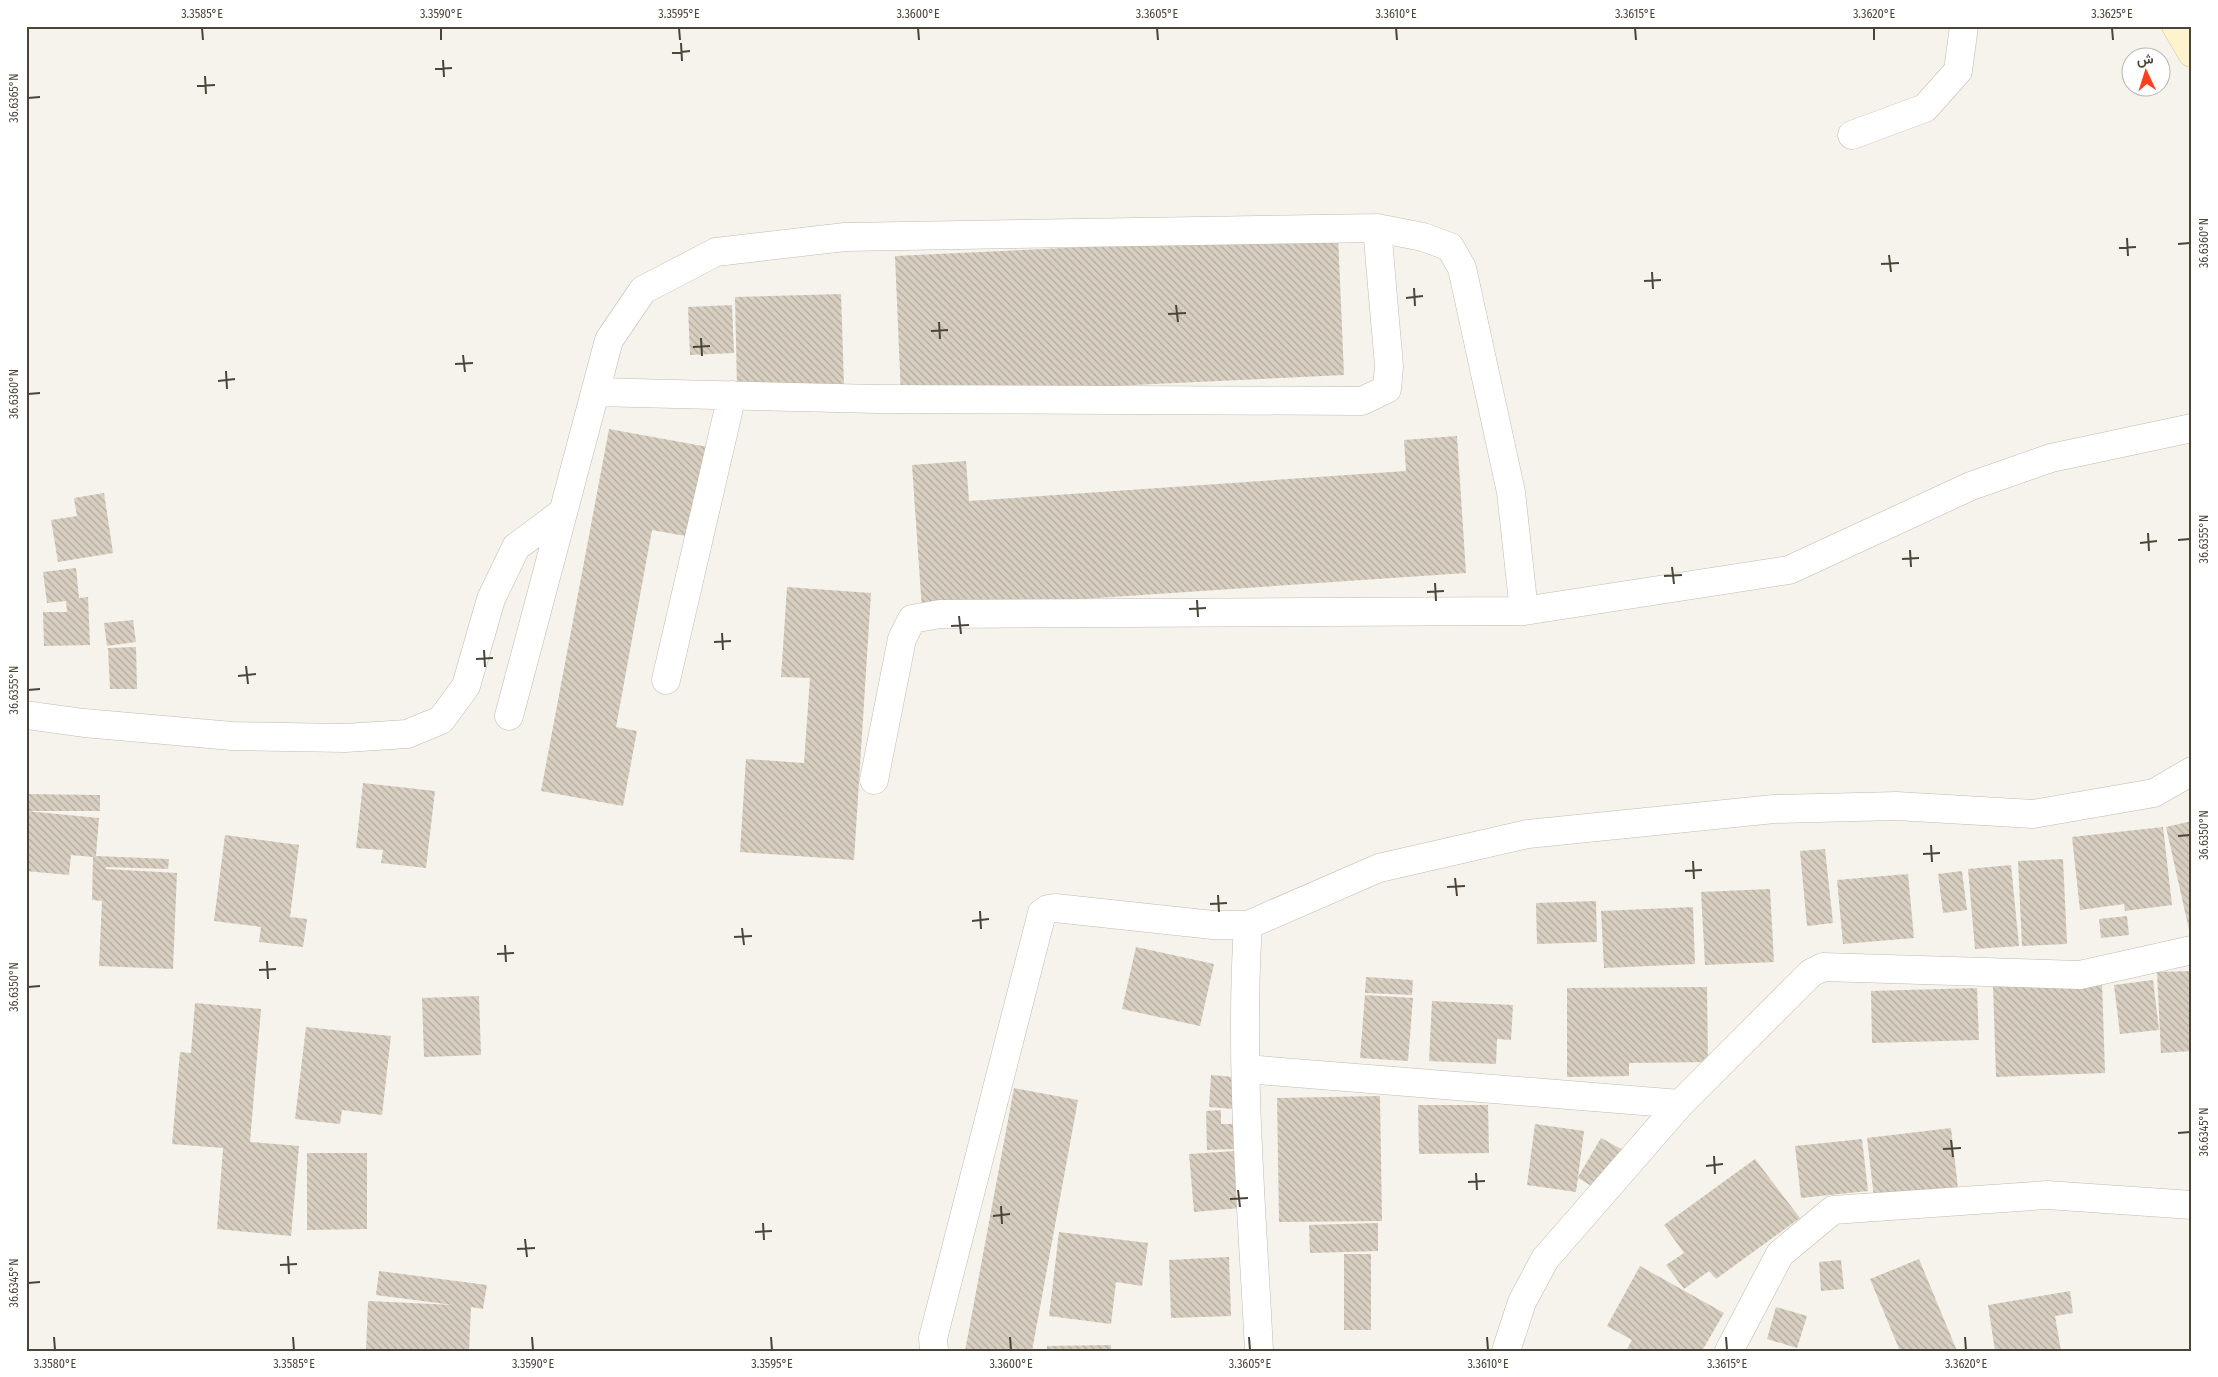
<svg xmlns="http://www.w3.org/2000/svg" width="2218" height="1377" font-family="'Fira Sans Condensed',Vazirmatn,sans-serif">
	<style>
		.building { fill: url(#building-back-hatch) }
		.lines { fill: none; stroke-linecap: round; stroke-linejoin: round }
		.street-casing { stroke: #c2bbae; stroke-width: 29 }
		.secondary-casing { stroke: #d6c79b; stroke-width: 29 }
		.street { stroke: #fff; stroke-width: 28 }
		.secondary { stroke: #fff3cd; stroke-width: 28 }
		.ticks { fill: none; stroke: #4b4439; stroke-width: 2 }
		.neatline { fill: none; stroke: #4b4439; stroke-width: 2 }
		.ticks-label { font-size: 12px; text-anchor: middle; fill: #4b4439 }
	</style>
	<defs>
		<pattern id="building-back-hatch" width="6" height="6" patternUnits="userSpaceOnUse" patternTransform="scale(1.25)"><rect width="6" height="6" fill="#d8cfc1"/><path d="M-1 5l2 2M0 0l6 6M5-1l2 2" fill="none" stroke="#b1aa9e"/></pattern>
	</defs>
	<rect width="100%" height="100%" fill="#f6f3ec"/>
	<path class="building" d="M1338 235 1344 375 901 396 895 256Z
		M841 294 844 385 737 388 735 297Z
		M732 305 734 353 690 355 688 307Z
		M609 429 708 447 691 537 652 530 616 727 637 731 623 806 541 791Z
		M1457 436 1466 573 922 610 912 465 966 461 969 501 1406 471 1404 440Z
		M104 493 113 553 58 562 51 520 77 516 74 498Z
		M76 568 79 598 88 597 90 645 44 646 43 612H67L66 601 47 603 43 572Z
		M787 587 871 593 854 860 740 852 746 759 804 763 810 678 781 677Z
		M133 620 136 642 107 646 104 623Z
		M136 647 137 689H110L108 648Z
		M363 783 435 791 426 868 381 863 383 850 356 848Z
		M26 794 100 795V811H26Z
		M26 811 99 818 96 856 169 859 168 869 106 867V869L177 873 173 969 99 966 102 901 92 900 93 857 71 855 69 875 26 871Z
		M2192 821V933L2190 934 2166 827Z
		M2163 827 2172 905 2125 911 2124 904 2080 910 2072 837Z
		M225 835 299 845 290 917 307 919 303 947 259 942 261 927 214 921Z
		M1825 849 1833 923 1807 926 1800 851Z
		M2063 859 2067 944 2022 946 2018 861Z
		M2011 865 2019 946 1975 949 1968 869Z
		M1962 871 1967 910 1943 913 1938 874Z
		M1908 874 1914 938 1843 944 1837 880Z
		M1770 889 1774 962 1705 965 1701 892Z
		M1596 901 1597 942 1537 944 1536 903Z
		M1693 907 1695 964 1604 968 1601 911Z
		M2127 916 2129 935 2101 938 2099 919Z
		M1136 947 1214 964 1200 1026 1122 1009Z
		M2192 971V1051L2161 1053 2157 972Z
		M1366 977 1413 980 1412 995 1365 993Z
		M2153 980 2159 1030 2120 1034 2114 985Z
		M2102 982 2105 1073 1996 1077 1993 985Z
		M1707 987 1708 1062 1629 1063V1076L1567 1077V988Z
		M1977 988 1979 1040 1872 1043 1871 991Z
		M1365 995 1413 998 1408 1061 1360 1058Z
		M479 996 481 1055 424 1057 422 998Z
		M1432 1001 1513 1005 1511 1040 1497 1039 1496 1064 1429 1061Z
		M195 1003 261 1009 250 1142 299 1146 291 1236 217 1229 223 1148 172 1144 180 1052 191 1053Z
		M306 1027 391 1036 382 1115 342 1110 340 1124 295 1119Z
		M1211 1075 1235 1077 1233 1109 1209 1107Z
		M1014 1088 1078 1100 1032 1351H965Z
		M1380 1096 1382 1221 1279 1222 1277 1098Z
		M1418 1105H1488L1489 1153 1419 1154Z
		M1221 1110V1124H1233L1234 1149 1207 1150 1206 1111Z
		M1535 1124 1584 1131 1578 1177 1601 1138 1623 1150 1600 1191 1578 1178 1576 1192 1527 1185Z
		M1951 1128 1959 1197 1875 1206 1867 1138Z
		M1862 1139 1868 1191 1801 1198 1795 1146Z
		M1235 1151 1240 1208 1194 1212 1189 1154Z
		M307 1153H367V1229L307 1230Z
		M1755 1159 1800 1218 1716 1279 1709 1271 1684 1289 1666 1265 1684 1253 1664 1225Z
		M1378 1223V1251L1310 1253 1309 1225Z
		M1059 1232 1148 1243 1142 1286 1116 1282 1111 1324 1049 1316Z
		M1344 1254H1371V1330H1344Z
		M1229 1257 1231 1316 1171 1318 1169 1260Z
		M1919 1259 1957 1351H1900L1870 1279Z
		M1841 1260 1844 1289 1821 1291 1819 1262Z
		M1640 1266 1724 1313 1702 1351H1626L1632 1340 1607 1326Z
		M379 1271 487 1285 483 1309 471 1307 469 1351H366L368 1301 453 1305 376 1295Z
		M2070 1291 2073 1313 2055 1316 2061 1351H1995L1988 1305Z
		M1776 1307 1807 1316 1797 1348 1767 1339Z
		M1111 1345V1351H1047V1346Z"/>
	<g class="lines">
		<g class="street-casing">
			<path id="street" d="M1852 135 1925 108 1958 71 1964 26
				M595 392 878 399 1362 401 1387 389 1389 366 1377 228
				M666 680 732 395
				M26 715 84 723 232 736 345 738 407 734 441 720 466 686 491 599 516 547 563 512
				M509 716 609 340 643 290 716 252 845 237 1377 228 1423 237 1450 247 1462 268 1511 492 1524 611
				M874 780 902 639 912 619 940 614 1524 611 1789 570 1971 486 2051 458 2192 428
				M1248 925C1239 1067 1252 1209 1259 1351
				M1246 1069 1680 1104
				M934 1351 933 1338 1042 913 1048 909 1055 908 1213 925H1248L1379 868 1528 834 1774 809 1896 806 2033 814 2154 793 2192 771
				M1506 1351 1522 1302 1545 1259 1680 1104 1811 973 1823 967 2080 975 2192 950
				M1729 1351 1780 1254 1833 1210 2047 1195 2192 1205"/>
		</g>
		<g class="secondary-casing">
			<path id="secondary" d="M2176 26 2192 53"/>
		</g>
		<use href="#street" class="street"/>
		<use href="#secondary" class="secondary"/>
	</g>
	<path class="ticks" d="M202 28 203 40M441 28V40M679 28 680 40M918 28 919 40M1157 28 1158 40M1396 28 1397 40M1635 28 1636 40M1874 28V40M2112 28 2113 40M681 43 682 61M672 53 690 51M443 60 444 77M435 69 452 68M205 76 206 94M197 86 215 85M28 98 40 97M2127 238 2128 256M2178 244 2190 243M2119 248 2136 247M1889 255 1891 272M1881 264 1899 263M1652 272 1653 289M1644 281 1661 280M1414 288 1415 306M1406 298 1423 296M1176 305 1178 322M1168 314 1186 313M939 322 940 339M931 331 948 330M701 338 702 356M693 347 710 346M463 355 465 372M455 364 473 363M226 371 227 389M218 381 235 379M28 394 40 393M2148 533 2149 551M2178 540 2190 539M2140 543 2157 541M1910 550 1911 567M1902 559 1919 558M1672 567 1674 584M1664 576 1682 575M1435 583 1436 601M1427 592 1444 591M1197 600 1198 617M1189 609 1206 608M959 616 961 634M951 626 969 625M722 633 723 650M714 642 731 641M484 650 485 667M476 659 493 658M246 666 248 684M238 676 256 674M28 690 40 689M2178 836 2190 835M1931 845 1932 862M1923 854 1940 853M1693 861 1694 879M1685 871 1702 870M1455 878 1457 896M1447 887 1465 886M1218 895 1219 912M1210 904 1227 903M980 911 981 929M972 921 989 919M742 928 744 945M734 937 752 936M505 945 506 962M497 954 514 953M267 961 268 979M259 970 276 969M28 987 40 986M2178 1133 2190 1132M1951 1140 1953 1157M1943 1149 1961 1148M1714 1156 1715 1174M1706 1166 1723 1164M1476 1173 1477 1190M1468 1182 1485 1181M1238 1190 1240 1207M1230 1199 1248 1198M1001 1206 1002 1224M993 1216 1010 1214M763 1223 764 1240M755 1232 772 1231M525 1239 527 1257M517 1249 535 1248M288 1256 289 1274M280 1265 297 1264M28 1283 40 1282M54 1337 55 1350M293 1337 294 1350M532 1337 533 1350M771 1337 772 1350M1010 1337 1011 1350M1249 1337 1250 1350M1487 1337 1488 1350M1726 1337 1727 1350M1965 1337 1966 1350"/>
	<rect width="2218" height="1377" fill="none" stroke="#ffffff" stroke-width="55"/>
	<g transform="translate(2146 72) rotate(356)"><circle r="24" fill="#ffffff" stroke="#b7b4b0"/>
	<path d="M0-4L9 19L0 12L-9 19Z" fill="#fc3f1d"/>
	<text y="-8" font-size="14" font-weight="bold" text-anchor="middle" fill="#4b4439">ش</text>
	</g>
	<rect x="28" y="28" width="2162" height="1322" class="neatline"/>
	<g class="ticks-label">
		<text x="202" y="18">3.3585°E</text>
		<text x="441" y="18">3.3590°E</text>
		<text x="679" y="18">3.3595°E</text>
		<text x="918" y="18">3.3600°E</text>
		<text x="1157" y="18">3.3605°E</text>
		<text x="1396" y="18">3.3610°E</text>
		<text x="1635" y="18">3.3615°E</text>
		<text x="1874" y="18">3.3620°E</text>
		<text x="2112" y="18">3.3625°E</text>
		<text transform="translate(14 98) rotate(-90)" y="4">36.6365°N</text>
		<text transform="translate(2204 243) rotate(-90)" y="4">36.6360°N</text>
		<text transform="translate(14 394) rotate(-90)" y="4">36.6360°N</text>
		<text transform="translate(2204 539) rotate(-90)" y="4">36.6355°N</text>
		<text transform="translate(14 690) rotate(-90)" y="4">36.6355°N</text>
		<text transform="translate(2204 835) rotate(-90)" y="4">36.6350°N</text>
		<text transform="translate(14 987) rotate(-90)" y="4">36.6350°N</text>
		<text transform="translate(2204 1132) rotate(-90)" y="4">36.6345°N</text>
		<text transform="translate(14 1283) rotate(-90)" y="4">36.6345°N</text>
		<text x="55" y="1368">3.3580°E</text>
		<text x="294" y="1368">3.3585°E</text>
		<text x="533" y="1368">3.3590°E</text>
		<text x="772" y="1368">3.3595°E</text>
		<text x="1011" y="1368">3.3600°E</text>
		<text x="1250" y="1368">3.3605°E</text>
		<text x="1488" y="1368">3.3610°E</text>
		<text x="1727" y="1368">3.3615°E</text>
		<text x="1966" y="1368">3.3620°E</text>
	</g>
</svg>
